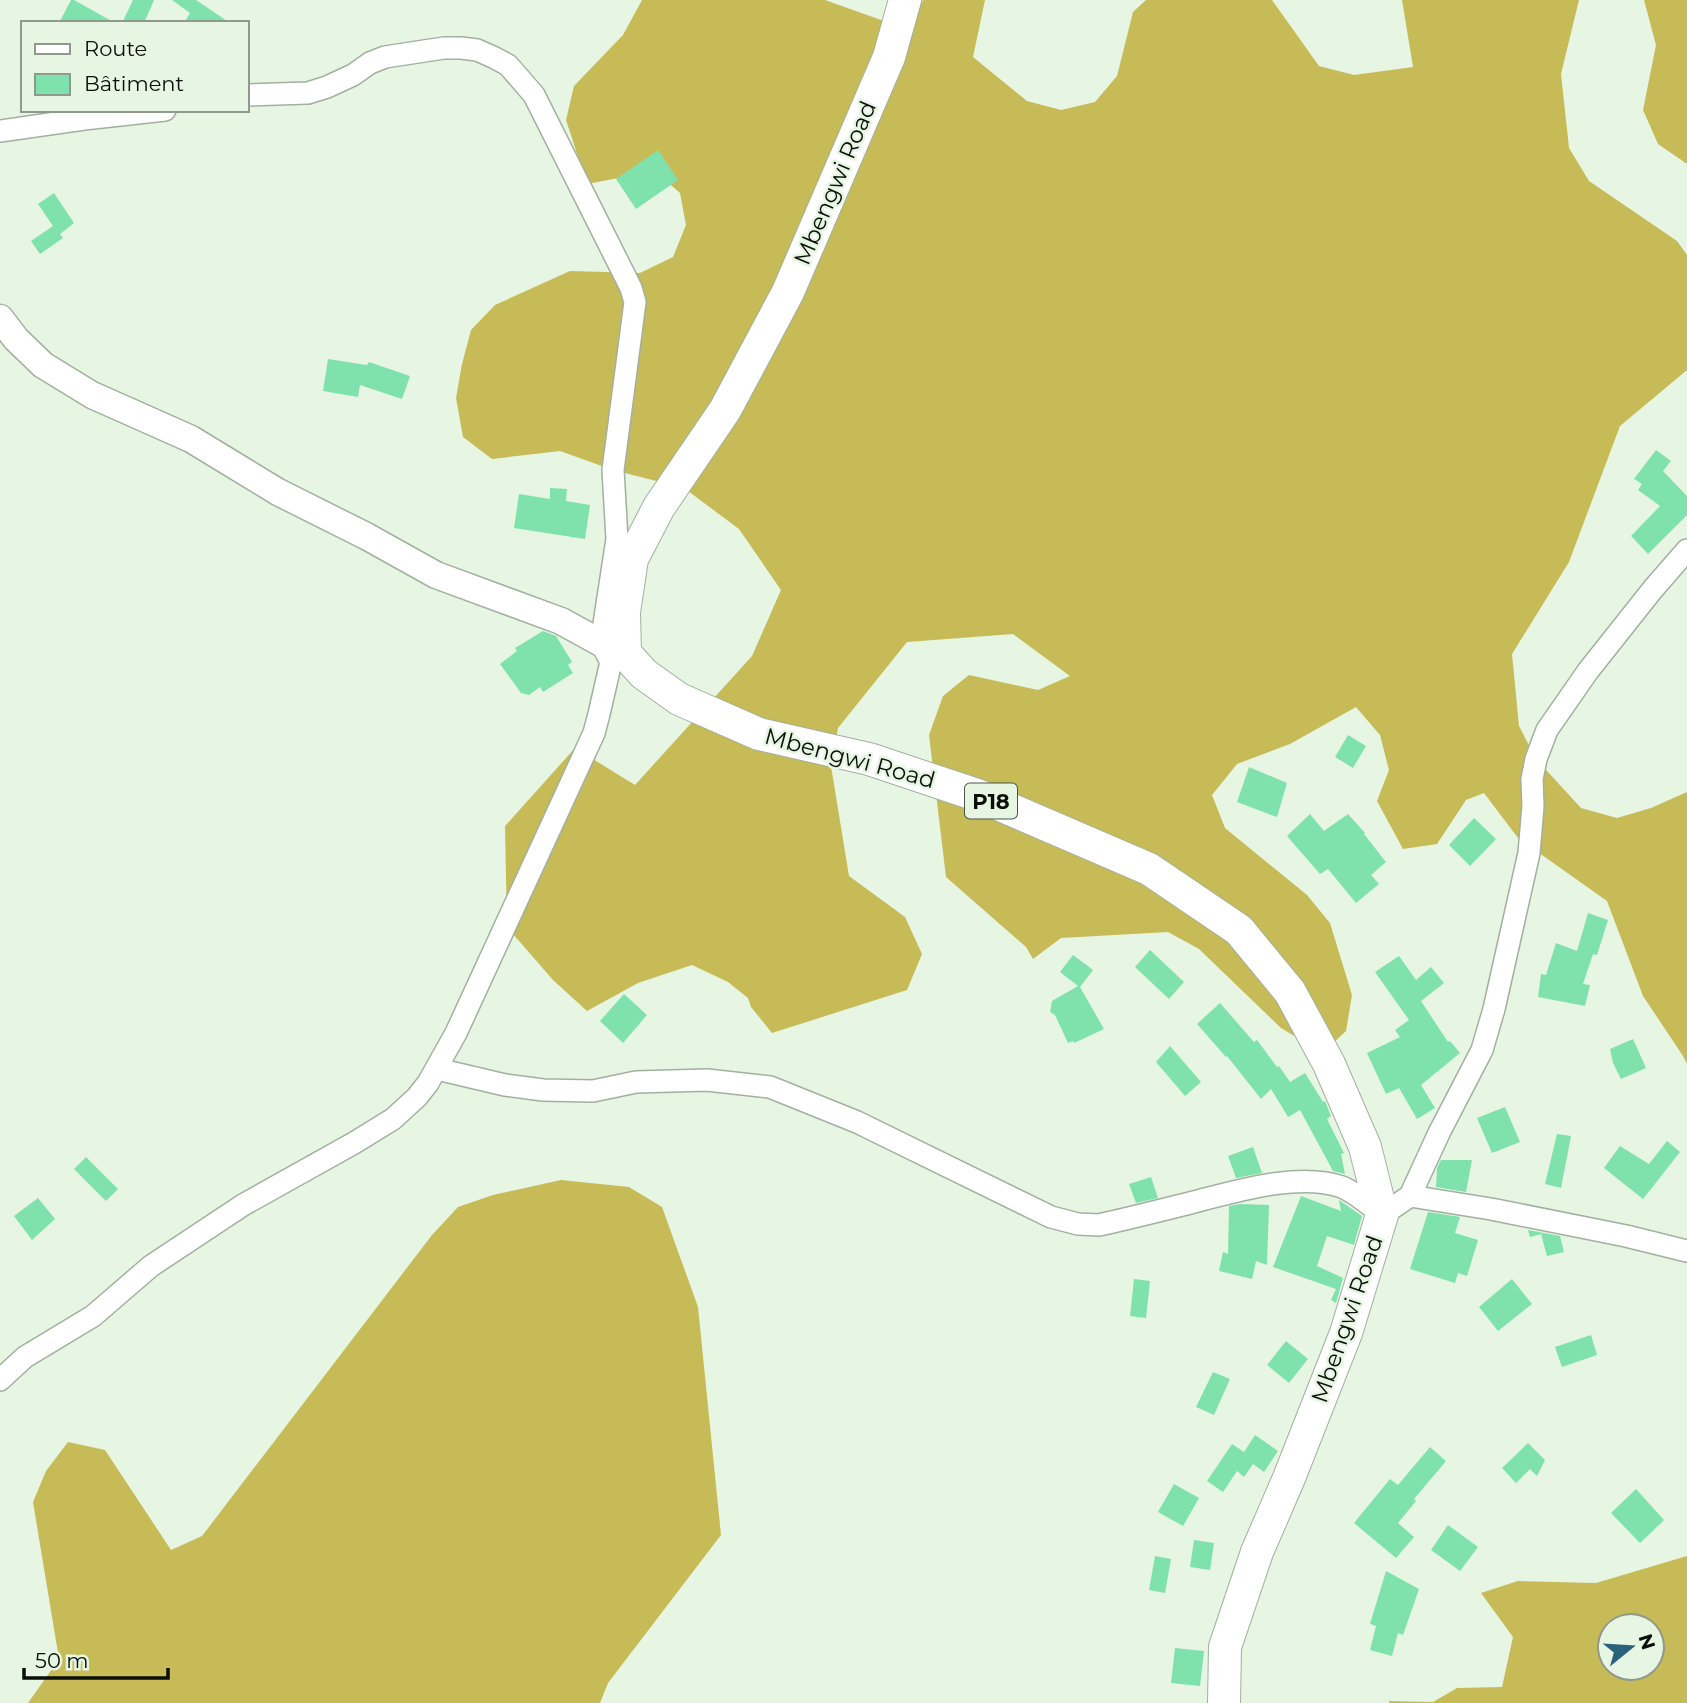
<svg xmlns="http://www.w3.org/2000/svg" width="1687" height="1703" font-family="Montserrat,sans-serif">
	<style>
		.forest { fill: #c6bb57; fill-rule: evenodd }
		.building { fill: #7fe2ac }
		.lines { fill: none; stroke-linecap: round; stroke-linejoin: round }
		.minor-casing { stroke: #a2b09f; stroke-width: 24 }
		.tertiary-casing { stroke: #a2b09f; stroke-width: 29 }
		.primary-casing { stroke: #a2b09f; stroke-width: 34 }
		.minor { stroke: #fff; stroke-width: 21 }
		.tertiary { stroke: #fff; stroke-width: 26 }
		.primary { stroke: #fff; stroke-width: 32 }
		.labels { text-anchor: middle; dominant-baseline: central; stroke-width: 5; stroke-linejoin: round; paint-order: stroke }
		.shield { fill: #e7f5e3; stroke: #4c544a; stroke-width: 2 }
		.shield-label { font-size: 21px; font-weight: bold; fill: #0a0f09 }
		.street-label { font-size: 23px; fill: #0a0f09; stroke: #e7f5e3 }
	</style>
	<rect width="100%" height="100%" fill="#e7f5e3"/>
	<path class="forest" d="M642 0H825L881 20 915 18 923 0H985L973 57 1027 101 1061 110 1095 102 1117 76 1133 12 1146 0H1272L1319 66 1354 75 1413 67 1402 0H1579L1561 74 1569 148 1589 181 1677 241 1687 255V370L1620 426 1569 562 1512 654 1519 726 1536 759 1581 808 1617 818 1651 808 1687 792V1064L1683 1056 1643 996 1607 901 1518 838 1484 793 1466 800 1437 844 1403 849 1377 801 1389 770 1380 735 1356 707 1290 744 1237 764 1212 795 1225 828 1307 895 1330 923 1352 995 1346 1031 1332 1044 1313 1047 1281 1028 1199 949 1168 932 1061 938 1033 959 1026 947 946 877 929 735 943 696 969 675 1038 690 1070 676 1013 634 907 642 838 728 831 766 849 876 905 917 922 954 907 990 772 1033 751 1007 748 998 728 982 692 965 638 983 587 1011 553 980 507 927 505 826 575 748 635 785 752 656 781 590 739 529 684 488 613 470 560 451 492 459 463 437 456 398 462 364 471 330 495 305 570 271 640 273 673 257 686 225 680 193 655 171 587 184 566 120 574 86 623 35Z
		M1644 0H1687V164L1658 144 1643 110 1656 45Z
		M561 1180 629 1187 662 1207 698 1307 721 1535 608 1683 600 1703H28L59 1659 33 1502 46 1471 68 1442 105 1450 171 1550 202 1536 432 1235 458 1207 493 1195Z
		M1687 1556V1703H1389V1701L1433 1702 1457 1688 1502 1687 1513 1637 1481 1593 1518 1581 1596 1583ZM1652 1626V1668H1610V1626Z"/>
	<path class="building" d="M71 0H74L115 23H59Z
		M133 0H154L144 23H122Z
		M172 0H196L230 23H184L190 13Z
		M658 150 678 180 636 209 616 179Z
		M54 193 74 223 60 234 63 238 40 254 31 241 53 226 38 204Z
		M328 359 367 365 369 362 410 376 402 399 360 385 358 397 323 391Z
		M1656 450 1671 461 1663 471 1687 496V515L1648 554 1631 536 1660 506 1638 490 1642 484 1634 479Z
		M550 488 567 489 566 501 590 505 585 539 514 528 519 494 550 499Z
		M543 631 556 636 572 662 568 665 573 673 543 692 540 687 529 695 521 693 500 664 517 651 515 648Z
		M1348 735 1366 746 1353 768 1335 757Z
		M1249 767 1287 783 1277 817 1237 802Z
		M1310 814 1324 831 1348 814 1365 833 1364 834 1386 862 1371 875 1379 884 1356 903 1328 869 1320 874 1287 836Z
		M1474 818 1496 839 1470 866 1449 845Z
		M1588 913 1608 920 1597 955 1593 954 1583 984 1590 985 1585 1006 1538 997 1541 974 1546 975 1556 943 1577 951Z
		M1150 950 1184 982 1169 999 1135 967Z
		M1073 955 1093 970 1080 987 1104 1029 1074 1043 1073 1041 1068 1043 1055 1015 1050 1012 1052 1001 1078 986 1060 972Z
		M1399 956 1416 980 1431 967 1444 983 1421 1001 1448 1042 1450 1041 1460 1053 1421 1085 1435 1108 1417 1119 1399 1088 1386 1094 1367 1053 1400 1037 1395 1030 1409 1020 1375 972Z
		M624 994 647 1015 623 1043 600 1021Z
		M1220 1003 1254 1042 1257 1040 1277 1067 1279 1066 1290 1082 1305 1073 1323 1102 1325 1101 1331 1116 1327 1119 1344 1153 1341 1154 1345 1174 1333 1171 1300 1110 1288 1117 1271 1089 1261 1099 1227 1056 1226 1057 1197 1024Z
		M1633 1039 1646 1068 1621 1079 1613 1063 1610 1049Z
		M1170 1046 1201 1082 1185 1096 1156 1062Z
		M1505 1107 1520 1142 1492 1153 1477 1118Z
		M1557 1134 1571 1136 1561 1188 1545 1184Z
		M1667 1141 1680 1152 1643 1199 1604 1168 1620 1146 1649 1164Z
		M1253 1147 1262 1173 1236 1178 1228 1156Z
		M86 1157 118 1189 106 1201 74 1169Z
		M1441 1160H1472L1466 1192 1436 1187 1437 1168Z
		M1151 1177 1158 1198 1136 1203 1129 1184Z
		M1301 1196 1341 1211 1339 1200 1362 1216 1354 1245 1327 1236 1317 1266 1343 1278 1336 1303 1331 1300 1336 1289 1273 1267Z
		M38 1198 55 1219 32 1240 14 1216Z
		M1241 1204 1269 1205 1267 1265 1256 1261 1252 1279 1219 1271 1223 1252 1228 1254 1229 1206Z
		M1428 1212 1460 1217 1455 1233 1478 1240 1467 1276 1458 1273 1455 1283 1410 1269Z
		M1528 1230 1560 1236 1564 1252 1547 1256 1541 1234 1530 1237Z
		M1134 1279 1150 1281 1146 1318 1130 1316Z
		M1512 1279 1532 1304 1498 1331 1479 1307Z
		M1591 1335 1597 1355 1562 1367 1555 1347Z
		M1286 1341 1308 1359 1289 1383 1267 1365Z
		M1213 1372 1230 1379 1214 1415 1196 1407Z
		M1255 1435 1278 1451 1264 1472 1253 1464 1244 1477 1237 1471 1223 1492 1207 1481 1232 1444 1244 1452Z
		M1528 1443 1545 1460 1537 1476 1530 1469 1516 1483 1502 1468Z
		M1430 1447 1446 1461 1414 1499 1416 1501 1398 1523 1414 1537 1396 1558 1354 1523 1390 1479 1398 1485Z
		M1174 1484 1199 1498 1183 1526 1158 1512Z
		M1636 1489 1664 1520 1640 1543 1611 1513Z
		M1448 1525 1478 1547 1460 1571 1431 1550Z
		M1194 1540 1214 1543 1210 1570 1190 1567Z
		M1155 1556 1171 1559 1165 1593 1149 1590Z
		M1386 1571 1419 1589 1403 1635 1398 1633 1392 1656 1370 1650 1376 1626 1370 1624Z
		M1175 1648 1204 1651 1200 1686 1171 1683Z"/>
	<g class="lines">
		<g class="minor-casing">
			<path id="minor" d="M0 131 84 119 165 110
				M437 1069 505 1085 543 1090 593 1091 636 1082 707 1080 770 1087 857 1122 1051 1217 1078 1224 1099 1225C1131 1218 1162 1210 1194 1202 1237 1191 1299 1172 1342 1187 1356 1193 1370 1205 1382 1215L1410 1196 1439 1133 1482 1050 1494 1009 1529 853 1533 806 1532 779 1536 759 1547 730 1588 671 1653 589 1687 550
				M1410 1196 1491 1209 1626 1236 1687 1251
				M0 1380 25 1357 93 1316 151 1266 243 1205 354 1143 393 1119 417 1097 428 1083 456 1033 594 733 599 714 611 662 601 643 617 539 613 470 635 302 631 288 534 95 508 65 493 57 477 50 461 48H444L385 57 370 63 353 75 327 87 308 93 247 95"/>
		</g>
		<g class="tertiary-casing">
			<path id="tertiary" d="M0 318 16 339 43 365 92 395 191 439 278 492 366 536 436 575 561 621 601 643 625 653"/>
		</g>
		<g class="primary-casing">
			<path id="primary" d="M905 0 889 57 788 292 725 410 659 507 632 559 624 612 625 653 644 674 679 699 759 734 869 759 977 795 1149 869 1239 930 1290 992 1329 1064 1365 1147 1382 1215 1346 1333 1289 1478 1257 1552 1225 1647 1224 1703"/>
		</g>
		<use href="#minor" class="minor"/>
		<use href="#tertiary" class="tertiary"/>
		<use href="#primary" class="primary"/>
	</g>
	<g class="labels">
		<rect class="shield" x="965" y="783.5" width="52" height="35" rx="5"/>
		<g class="shield-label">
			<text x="991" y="801">P18</text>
		</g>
		<g class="street-label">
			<text transform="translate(835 183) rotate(-67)">Mbengwi Road</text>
			<text transform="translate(850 758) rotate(15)">Mbengwi Road</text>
			<text transform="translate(1347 1319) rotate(-71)">Mbengwi Road</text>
		</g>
	</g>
	<rect x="21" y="21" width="228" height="91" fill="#e7f5e3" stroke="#8f998c" stroke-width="2"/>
	<rect x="35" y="44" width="35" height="10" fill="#ffffff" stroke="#8f998c" stroke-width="2"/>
	<text x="84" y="56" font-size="21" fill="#0a0f09">Route</text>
	<rect x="35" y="74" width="35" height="21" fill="#7fe2ac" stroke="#8f998c" stroke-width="2"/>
	<text x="84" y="91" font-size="21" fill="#0a0f09">Bâtiment</text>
	<g transform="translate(1631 1647) rotate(72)"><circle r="33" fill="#e7f5e3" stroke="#8f998c" stroke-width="2"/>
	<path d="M0-5L12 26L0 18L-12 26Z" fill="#2a617c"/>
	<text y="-10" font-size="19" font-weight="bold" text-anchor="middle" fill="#0a0f09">N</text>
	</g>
	<path d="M24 1668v10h144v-10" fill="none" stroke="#0a0f09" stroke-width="3.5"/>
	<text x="35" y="1668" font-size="21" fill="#0a0f09" stroke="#e7f5e3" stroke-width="5" paint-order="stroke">50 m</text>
</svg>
